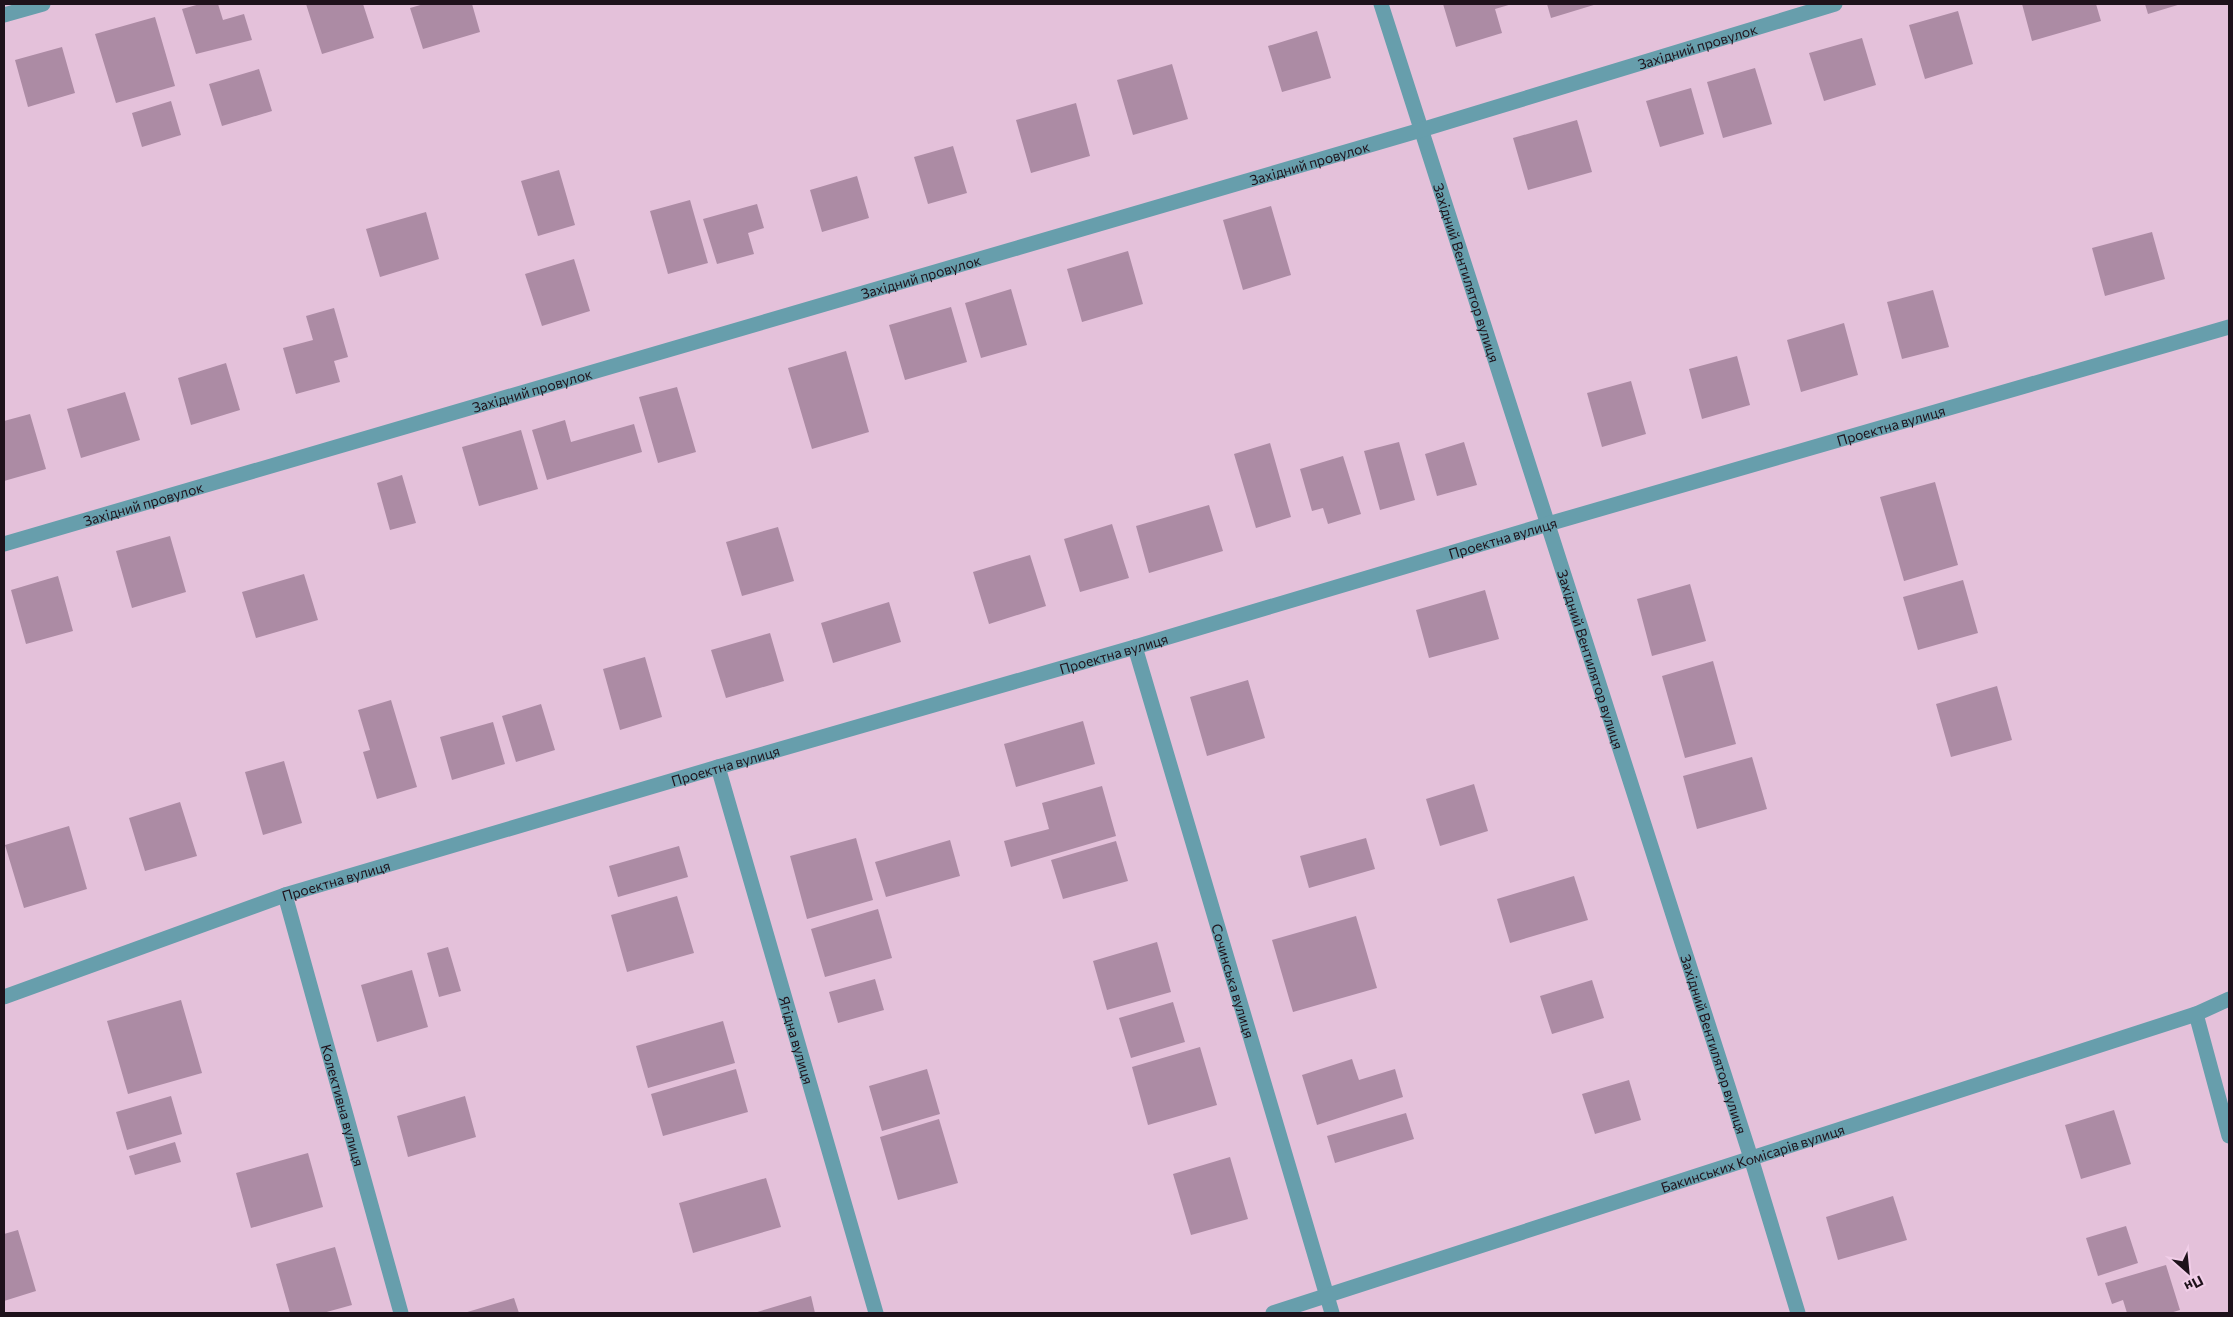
<svg xmlns="http://www.w3.org/2000/svg" width="2233" height="1317" font-family="Commissioner,sans-serif">
	<style>
		.building { fill: #ac8ba4 }
		.lines { fill: none; stroke-linecap: round; stroke-linejoin: round }
		.minor { stroke: #679eac; stroke-width: 15 }
		.tertiary { stroke: #679eac; stroke-width: 15 }
		.labels { text-anchor: middle; dominant-baseline: central; stroke-width: 4.5; stroke-linejoin: round; paint-order: stroke }
		.street-label { font-size: 14px; fill: #1e121b; stroke: #f1cee8 }
	</style>
	<rect width="100%" height="100%" fill="#e4c1da"/>
	<path class="building" d="M200 4H218L223 20 244 14 252 40 196 54 182 9Z
		M306 4H363L374 38 322 54Z
		M424 4H472L480 32 423 49 410 8Z
		M1443 4H1512L1495 9 1502 33 1456 47Z
		M1547 4H1597L1551 18Z
		M2022 4H2096L2101 21 2032 41Z
		M2145 4H2181L2148 14Z
		M1958 11 1973 64 1925 79 1909 25Z
		M155 17 175 86 116 103 95 34Z
		M1317 31 1331 78 1282 92 1268 46Z
		M1862 38 1876 85 1824 101 1809 53Z
		M62 47 75 93 28 107 15 60Z
		M1172 64 1188 119 1133 135 1117 80Z
		M1755 68 1772 124 1723 138 1707 82Z
		M259 69 272 111 222 126 209 84Z
		M1691 88 1704 134 1660 147 1646 101Z
		M171 101 181 135 142 147 132 113Z
		M1076 103 1090 156 1031 173 1016 120Z
		M1577 120 1592 172 1528 190 1513 138Z
		M953 146 967 193 928 204 914 157Z
		M559 170 575 225 538 236 521 181Z
		M857 176 869 218 822 232 810 190Z
		M690 200 708 263 668 274 650 211Z
		M757 204 764 228 748 233 754 254 717 264 703 219Z
		M1271 206 1291 275 1243 290 1223 220Z
		M426 212 439 259 380 277 366 229Z
		M2152 232 2165 279 2105 296 2092 248Z
		M1128 251 1143 304 1082 322 1067 269Z
		M574 259 590 311 542 326 525 274Z
		M1011 289 1027 345 981 358 965 303Z
		M1933 290 1949 347 1902 359 1887 302Z
		M951 307 967 362 905 380 889 325Z
		M334 308 348 357 334 361 340 382 296 394 283 348 313 340 306 316Z
		M1844 323 1858 375 1801 392 1787 340Z
		M846 351 869 432 812 449 788 368Z
		M1737 356 1750 405 1702 419 1689 369Z
		M226 363 240 410 191 425 178 378Z
		M1631 381 1646 434 1602 447 1587 393Z
		M677 387 696 452 658 463 639 397Z
		M125 392 140 440 81 458 67 409Z
		M30 414 46 469 4 481V421Z
		M565 420 571 442 634 424 642 452 547 480 532 430Z
		M521 430 538 489 479 506 462 447Z
		M1399 442 1415 500 1380 510 1364 451Z
		M1464 442 1477 485 1437 496 1425 454Z
		M1270 443 1291 517 1256 528 1234 454Z
		M1343 456 1361 514 1328 524 1323 508 1312 511 1300 469Z
		M402 475 416 523 390 530 377 483Z
		M1935 482 1958 565 1904 581 1880 497Z
		M1209 505 1223 551 1149 573 1136 526Z
		M1112 524 1129 578 1080 592 1064 539Z
		M778 527 794 581 742 596 726 542Z
		M170 536 186 592 132 608 116 551Z
		M1030 555 1046 606 989 624 973 572Z
		M304 574 318 620 256 638 242 592Z
		M58 576 73 631 26 644 11 590Z
		M1963 580 1978 633 1918 650 1903 597Z
		M1690 584 1706 641 1652 656 1637 599Z
		M1485 590 1499 639 1429 658 1416 610Z
		M889 602 901 642 833 663 821 623Z
		M770 633 784 681 726 698 711 650Z
		M645 657 662 717 620 730 603 669Z
		M1713 661 1736 744 1685 758 1662 676Z
		M1248 680 1265 738 1207 756 1190 697Z
		M1997 686 2012 740 1951 757 1936 704Z
		M391 700 417 787 377 799 363 752 370 750 358 710Z
		M541 704 555 750 516 762 502 716Z
		M1083 721 1095 764 1016 787 1004 744Z
		M493 722 505 764 452 780 440 737Z
		M1752 757 1767 809 1697 829 1683 776Z
		M284 761 302 823 263 835 245 772Z
		M1474 784 1488 831 1440 846 1426 799Z
		M1102 786 1116 836 1011 867 1004 841 1049 829 1042 803Z
		M180 802 197 856 145 871 129 818Z
		M69 826 87 889 24 908 5 845Z
		M856 838 873 900 807 919 790 856Z
		M1366 838 1375 869 1309 888 1300 856Z
		M950 840 960 876 886 897 875 862Z
		M1116 841 1128 881 1063 899 1051 860Z
		M679 846 688 877 618 897 609 866Z
		M1574 876 1588 920 1510 943 1497 899Z
		M677 896 694 953 627 972 611 915Z
		M878 909 892 958 825 977 811 929Z
		M1356 916 1377 988 1293 1012 1272 940Z
		M1157 942 1171 992 1107 1010 1093 961Z
		M448 947 461 991 439 997 427 953Z
		M412 970 428 1027 377 1042 361 985Z
		M875 979 884 1010 838 1023 829 992Z
		M1592 980 1604 1018 1552 1034 1540 996Z
		M181 1000 202 1073 128 1094 107 1021Z
		M1173 1002 1185 1042 1131 1058 1119 1018Z
		M723 1021 735 1063 648 1088 636 1046Z
		M1200 1047 1217 1105 1148 1125 1132 1067Z
		M1352 1059 1359 1080 1395 1069 1403 1097 1317 1125 1302 1075Z
		M736 1069 748 1112 663 1136 651 1094Z
		M927 1069 940 1114 882 1131 869 1086Z
		M1629 1080 1641 1120 1595 1134 1582 1094Z
		M171 1096 182 1134 127 1150 116 1112Z
		M465 1096 476 1137 408 1157 397 1116Z
		M2114 1110 2131 1164 2081 1179 2065 1125Z
		M1406 1113 1414 1139 1335 1163 1327 1136Z
		M939 1119 958 1183 898 1200 880 1137Z
		M175 1142 181 1162 135 1175 129 1156Z
		M308 1153 323 1207 251 1228 236 1173Z
		M1230 1157 1248 1219 1191 1235 1173 1174Z
		M766 1178 781 1227 693 1253 679 1203Z
		M1893 1196 1907 1240 1838 1260 1826 1217Z
		M2126 1226 2138 1263 2098 1276 2086 1238Z
		M18 1230 36 1291 4 1301V1234Z
		M335 1247 352 1305 323 1313H290L276 1264Z
		M2166 1265 2180 1310 2170 1313H2127L2123 1300 2112 1304 2105 1283Z
		M811 1296 815 1313H754Z
		M514 1298 519 1313H464Z"/>
	<g class="lines">
		<g class="minor">
			<path id="s1" d="M1381 4 1751 1158 1798 1313"/>
			<path d="M4 15 43 4"/>
			<path id="s2" d="M4 544 1421 130 1835 4"/>
			<path id="s3" d="M1135 647 1332 1313"/>
			<path id="s4" d="M718 767 876 1313"/>
			<path id="s5" d="M285 895 401 1313"/>
			<path id="s6" d="M4 997 285 895 718 767 1135 647 1548 524 2229 327"/>
			<path d="M2196 1014 2229 1136"/>
		</g>
		<path class="tertiary" id="s7" d="M1273 1313 2196 1014 2229 999"/>
	</g>
	<g class="labels">
		<g class="street-label">
			<text stroke="none"><textPath href="#s2" startOffset="1765">Західний провулок</textPath></text>
			<text stroke="none"><textPath href="#s2" startOffset="1360">Західний провулок</textPath></text>
			<text stroke="none"><textPath href="#s1" startOffset="282">Західний Вентилятор вулиця</textPath></text>
			<text stroke="none"><textPath href="#s2" startOffset="955">Західний провулок</textPath></text>
			<text stroke="none"><textPath href="#s2" startOffset="550">Західний провулок</textPath></text>
			<text stroke="none"><textPath href="#s6" startOffset="1972">Проектна вулиця</textPath></text>
			<text stroke="none"><textPath href="#s2" startOffset="145">Західний провулок</textPath></text>
			<text stroke="none"><textPath href="#s6" startOffset="1568">Проектна вулиця</textPath></text>
			<text stroke="none"><textPath href="#s6" startOffset="1162">Проектна вулиця</textPath></text>
			<text stroke="none"><textPath href="#s1" startOffset="688">Західний Вентилятор вулиця</textPath></text>
			<text stroke="none"><textPath href="#s6" startOffset="758">Проектна вулиця</textPath></text>
			<text stroke="none"><textPath href="#s6" startOffset="352">Проектна вулиця</textPath></text>
			<text stroke="none"><textPath href="#s3" startOffset="348">Сочинська вулиця</textPath></text>
			<text stroke="none"><textPath href="#s4" startOffset="284">Ягідна вулиця</textPath></text>
			<text stroke="none"><textPath href="#s1" startOffset="1092">Західний Вентилятор вулиця</textPath></text>
			<text stroke="none"><textPath href="#s5" startOffset="218">Колективна вулиця</textPath></text>
			<text stroke="none"><textPath href="#s7" startOffset="504">Бакинських Комісарів вулиця</textPath></text>
		</g>
	</g>
	<rect width="2233" height="1317" fill="none" stroke="#1e121b" stroke-width="10"/>
	<g transform="translate(2188 1272) rotate(153)" stroke="#f1cee8" stroke-width="4" paint-order="stroke">
	<path d="M0-4L9 19L0 12L-9 19Z" fill="#1e121b"/>
	<text y="-8" font-size="14" font-weight="bold" text-anchor="middle" fill="#1e121b">Пн</text>
	</g>
</svg>
